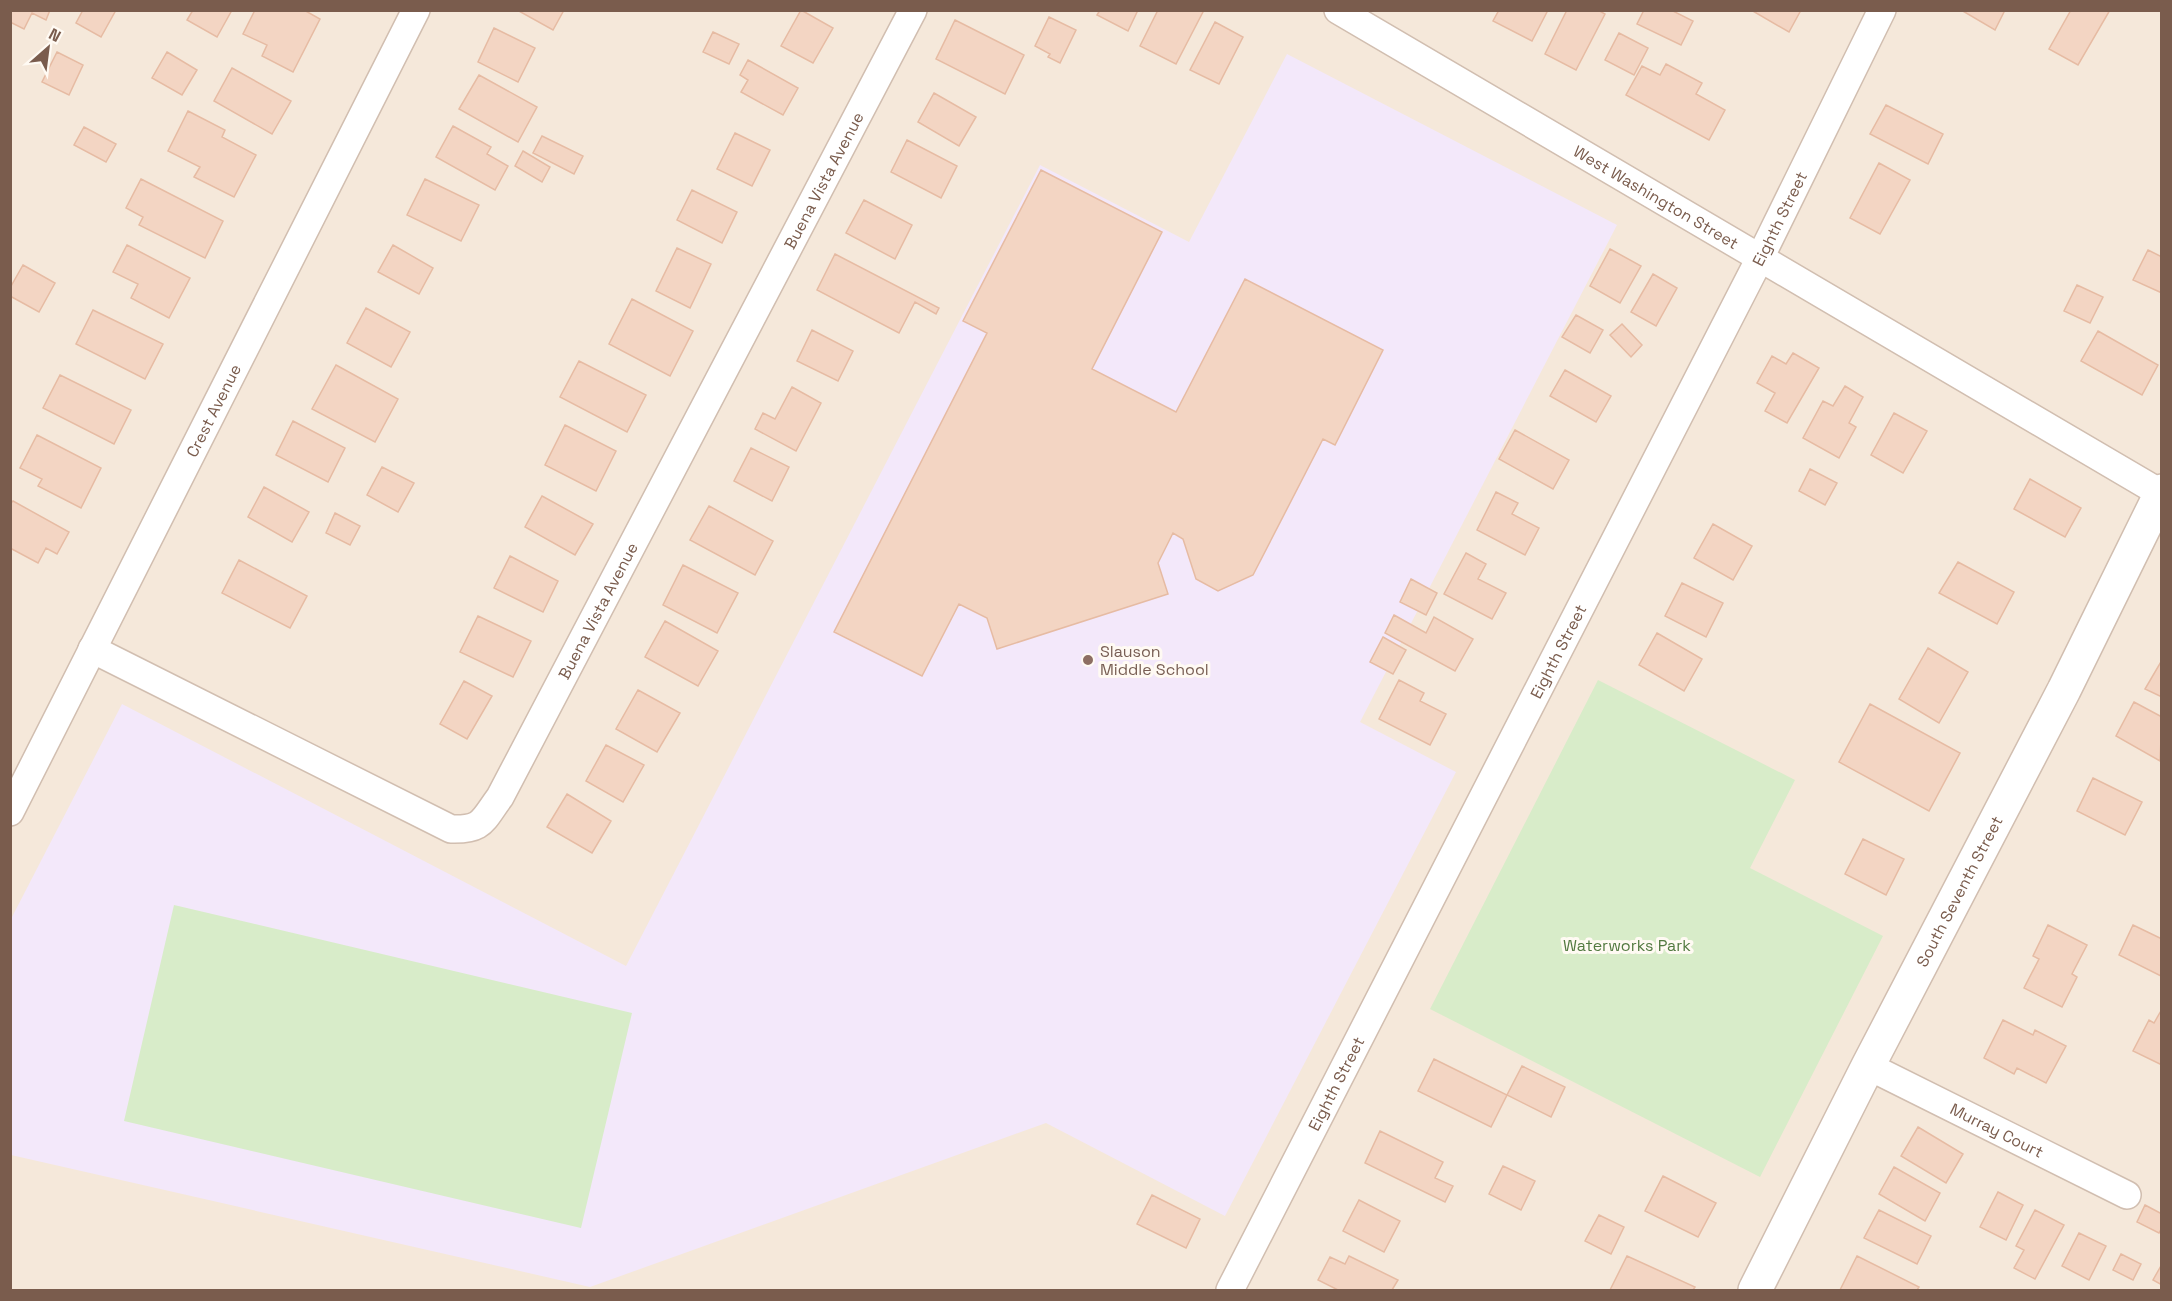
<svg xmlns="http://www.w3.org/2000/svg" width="2172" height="1301" font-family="'Space Grotesk',sans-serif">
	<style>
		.residential { fill: #f5e8da }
		.education { fill: #f3e8fa }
		.green { fill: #d8ecc9 }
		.building { fill: #f3d5c3; stroke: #e6bba3; stroke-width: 1.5 }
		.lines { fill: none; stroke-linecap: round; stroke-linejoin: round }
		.minor-casing { stroke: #d1beb0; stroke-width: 30 }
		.tertiary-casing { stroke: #d1beb0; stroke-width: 36 }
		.minor { stroke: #fff; stroke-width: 27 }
		.tertiary { stroke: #fff; stroke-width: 33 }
		.education-dot { fill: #8d6e63; stroke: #fffaf3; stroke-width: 2 }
		.labels { text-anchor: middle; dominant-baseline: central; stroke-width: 6; stroke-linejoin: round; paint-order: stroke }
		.street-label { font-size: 16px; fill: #7a5c4d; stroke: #fffaf3 }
		.education-label { font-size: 16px; fill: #785e54; stroke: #fffaf3; text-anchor: start }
		.park-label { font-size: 16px; fill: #537a41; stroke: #fffaf3 }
	</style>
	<rect width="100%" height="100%" fill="#fdf6ec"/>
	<path class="residential" d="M11 11H2161V1290H11Z"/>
	<path class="education" d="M1287 54 1617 225 1360 722 1456 772 1225 1216 1046 1123 590 1287 11 1155V919L122 704 626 966 1040 165 1189 242Z"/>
	<path class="green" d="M1598 680 1795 780 1750 868 1883 936 1760 1177 1430 1009Z
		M174 905 632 1013 581 1228 124 1121Z"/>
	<path class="building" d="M10 10H50L46 20 32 13 24 29 10 22Z
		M83 10H116L101 37 76 23Z
		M193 10H232L217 37 187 20Z
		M255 10H304L320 19 293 72 262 56 267 45 243 34Z
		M517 10H564L553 30Z
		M801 10 833 28 813 63 781 46Z
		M1100 10H1138L1128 31 1097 15Z
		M1158 10H1204L1176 64 1140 46Z
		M1499 10H1548L1532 41 1493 21Z
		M1567 10H1598L1605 14 1576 70 1545 54Z
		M1644 10H1671L1693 21 1681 45 1637 24Z
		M1751 10H1801L1789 32Z
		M1961 10H2005L1995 30Z
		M2071 10H2110L2078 65 2049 49Z
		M1049 17 1076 30 1060 63 1048 57 1050 54 1035 46Z
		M955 20 1024 55 1005 94 936 59Z
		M1215 22 1243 37 1219 84 1190 70Z
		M494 28 535 48 518 82 478 62Z
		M713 32 739 44 729 64 703 52Z
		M1619 33 1648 48 1634 75 1605 60Z
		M57 52 83 65 69 95 42 82Z
		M167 52 197 70 182 95 152 78Z
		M748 60 798 88 783 115 741 92 748 80 740 75Z
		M1666 64 1702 83 1696 94 1725 110 1709 140 1626 95 1642 66 1660 75Z
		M232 68 291 101 272 134 214 101Z
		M479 75 537 107 518 142 459 109Z
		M934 93 976 117 959 146 918 122Z
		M1886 105 1943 134 1928 164 1870 134Z
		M188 111 225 130 222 137 256 155 234 197 194 177 200 167 168 151Z
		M453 126 491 147 487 154 508 166 495 190 436 157Z
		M84 127 116 144 106 162 74 145Z
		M735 133 770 150 752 186 717 169Z
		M542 136 583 156 574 174 533 153Z
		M907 140 957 166 941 198 891 172Z
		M523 151 550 167 542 182 515 166Z
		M1879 163 1910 180 1880 234 1850 218Z
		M1041 170 1162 232 1092 369 1176 412 1245 279 1383 350 1335 445 1323 439 1253 575 1218 591 1196 579 1183 539 1173 533 1158 563 1168 594 997 649 987 618 959 604 922 676 834 632 987 333 963 321Z
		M141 179 223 221 205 258 139 225 143 217 126 208Z
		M425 179 479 205 461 241 407 215Z
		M692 190 737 212 722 243 677 220Z
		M864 200 912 225 895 259 846 233Z
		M127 245 190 278 169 318 131 298 138 284 113 272Z
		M393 245 433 268 419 294 378 272Z
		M677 248 711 264 690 308 656 291Z
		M1610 249 1641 266 1620 303 1590 286Z
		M2148 250 2162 257V293L2133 280Z
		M835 254 939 308 936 314 915 302 899 333 817 290Z
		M23 265 55 283 39 312 10 296V288Z
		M1653 274 1677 288 1656 326 1631 312Z
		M2077 285 2103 297 2090 323 2064 311Z
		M632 299 693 331 670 376 609 344Z
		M366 308 410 332 391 367 347 343Z
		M93 310 163 344 145 379 76 344Z
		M1576 315 1603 330 1590 353 1562 337Z
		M1622 324 1642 345 1631 357 1610 335Z
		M812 330 853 351 838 381 797 361Z
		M2098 331 2158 365 2142 395 2081 361Z
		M1793 353 1819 368 1787 423 1765 411 1775 393 1757 383 1772 356 1786 364Z
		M579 361 646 395 627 432 560 397Z
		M336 365 398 399 375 442 312 409Z
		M1565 370 1611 396 1596 422 1550 396Z
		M60 375 131 410 114 444 43 408Z
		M1845 386 1863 397 1849 423 1856 427 1839 458 1803 438 1823 401 1833 406Z
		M792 387 821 403 796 451 755 429 763 413 775 419Z
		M1894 413 1927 431 1903 473 1871 455Z
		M293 421 345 448 328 482 276 455Z
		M565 425 616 451 596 491 545 465Z
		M1515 430 1569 460 1553 489 1499 459Z
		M37 435 101 468 81 508 38 486 42 479 20 468Z
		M751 448 789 467 772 501 734 481Z
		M382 467 414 483 398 512 367 495Z
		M1810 469 1837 483 1825 505 1799 491Z
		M2030 479 2081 508 2065 537 2014 509Z
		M264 487 309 512 292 542 248 517Z
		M1496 492 1518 503 1512 514 1539 528 1525 555 1477 530Z
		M542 496 593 524 575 555 525 527Z
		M13 501 69 532 57 554 46 548 38 563 10 548V504Z
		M709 506 773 541 755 575 690 540Z
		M335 513 360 526 350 545 326 533Z
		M1713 524 1752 546 1733 580 1694 558Z
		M1466 553 1486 564 1478 579 1506 593 1492 619 1444 594Z
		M510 556 558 581 543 612 494 588Z
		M239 560 307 596 290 628 222 593Z
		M1958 562 2014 592 1997 624 1939 593Z
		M683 565 738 593 717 633 663 605Z
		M1411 579 1437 593 1426 615 1400 602Z
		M1682 583 1723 603 1706 637 1665 616Z
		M1394 615 1426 633 1434 617 1473 639 1455 671 1385 633Z
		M478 616 531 641 513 677 460 652Z
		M665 621 718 651 698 686 645 657Z
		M1657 633 1702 659 1684 691 1639 665Z
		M1383 637 1406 650 1393 674 1370 662Z
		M1928 648 1968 672 1939 723 1899 699Z
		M2162 660V697L2145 689Z
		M1399 680 1424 693 1420 701 1446 714 1430 745 1379 719Z
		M464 681 492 696 467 739 440 724Z
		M638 690 680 713 657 752 616 729Z
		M2134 702 2162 717 2160 761 2116 736Z
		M1870 704 1960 753 1929 811 1839 762Z
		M606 745 644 765 623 802 586 781Z
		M2093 778 2142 802 2125 835 2077 811Z
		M567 794 611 821 592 853 547 827Z
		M1863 839 1904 859 1886 895 1845 874Z
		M2048 925 2087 945 2072 974 2077 977 2062 1007 2024 988 2039 959 2033 956Z
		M2133 925 2162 939 2161 976 2119 955Z
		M2162 1009V1065L2133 1051 2149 1020 2154 1023Z
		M2003 1020 2033 1035 2035 1030 2066 1046 2046 1083 2017 1068 2014 1074 1984 1058Z
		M1434 1059 1507 1095 1491 1127 1418 1091Z
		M1522 1066 1565 1087 1551 1117 1507 1095Z
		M1918 1127 1963 1154 1946 1183 1901 1156Z
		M1380 1131 1443 1162 1435 1178 1453 1186 1445 1202 1365 1163Z
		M1503 1166 1535 1181 1521 1210 1489 1194Z
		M1894 1167 1940 1193 1925 1221 1879 1194Z
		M1663 1176 1716 1203 1698 1237 1645 1211Z
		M1998 1192 2023 1205 2006 1240 1980 1227Z
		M1152 1195 1200 1219 1186 1248 1137 1224Z
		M1359 1200 1400 1221 1384 1252 1343 1231Z
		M2145 1205 2162 1214V1228L2159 1233 2137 1222Z
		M1879 1210 1931 1236 1917 1264 1864 1238Z
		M2035 1210 2064 1225 2035 1279 2014 1268 2024 1250 2016 1246Z
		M1599 1215 1624 1227 1611 1254 1585 1241Z
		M2079 1233 2106 1246 2089 1280 2062 1266Z
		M2121 1254 2141 1264 2133 1280 2113 1270Z
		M1349 1256 1398 1280 1392 1290H1338L1318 1280 1330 1257 1345 1264Z
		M1627 1256 1695 1287 1693 1290H1610Z
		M1857 1256 1919 1287 1917 1290H1840Z
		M2162 1264V1285L2153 1280Z"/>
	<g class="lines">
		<g class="minor-casing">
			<g id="minor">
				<path id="s1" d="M1338 10 2162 494"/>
				<path id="s2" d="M92 649 451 829C483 830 482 821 500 797L913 10"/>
				<path id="s3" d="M10 812 416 10"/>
				<path id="s4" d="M1868 1066 2127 1195"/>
				<path id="s5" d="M1230 1290 1760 258 1882 10"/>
			</g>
		</g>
		<g class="tertiary-casing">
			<g id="tertiary">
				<path id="s6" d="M1755 1290 1868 1066 2064 690 2162 491"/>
			</g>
		</g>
		<use href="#minor" class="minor"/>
		<use href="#tertiary" class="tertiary"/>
	</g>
	<circle class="education-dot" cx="1088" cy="660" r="6"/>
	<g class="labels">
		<g class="street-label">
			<text stroke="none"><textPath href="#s2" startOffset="1161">Buena Vista Avenue</textPath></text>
			<text stroke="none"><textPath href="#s1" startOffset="369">West Washington Street</textPath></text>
			<text stroke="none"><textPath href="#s5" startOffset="1204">Eighth Street</textPath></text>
			<text stroke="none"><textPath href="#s3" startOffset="450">Crest Avenue</textPath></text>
			<text stroke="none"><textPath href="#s2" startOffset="675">Buena Vista Avenue</textPath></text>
			<text stroke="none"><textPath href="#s5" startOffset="718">Eighth Street</textPath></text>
			<text stroke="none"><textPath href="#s6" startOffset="448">South Seventh Street</textPath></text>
			<text stroke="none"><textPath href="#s5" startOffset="232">Eighth Street</textPath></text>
			<text stroke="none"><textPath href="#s4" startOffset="144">Murray Court</textPath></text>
		</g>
		<g class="education-label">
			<text x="1100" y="651">Slauson<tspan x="1100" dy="18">Middle School</tspan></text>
		</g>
		<g class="park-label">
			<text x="1627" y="945">Waterworks Park</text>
		</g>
	</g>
	<rect width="2172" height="1301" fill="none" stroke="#7a5c4d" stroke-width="24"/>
	<g transform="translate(48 48) rotate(28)" stroke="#fffaf3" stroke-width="4.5" paint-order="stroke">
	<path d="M0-4.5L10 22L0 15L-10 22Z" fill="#7a5c4d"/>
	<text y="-9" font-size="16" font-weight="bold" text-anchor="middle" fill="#7a5c4d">N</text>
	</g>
</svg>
